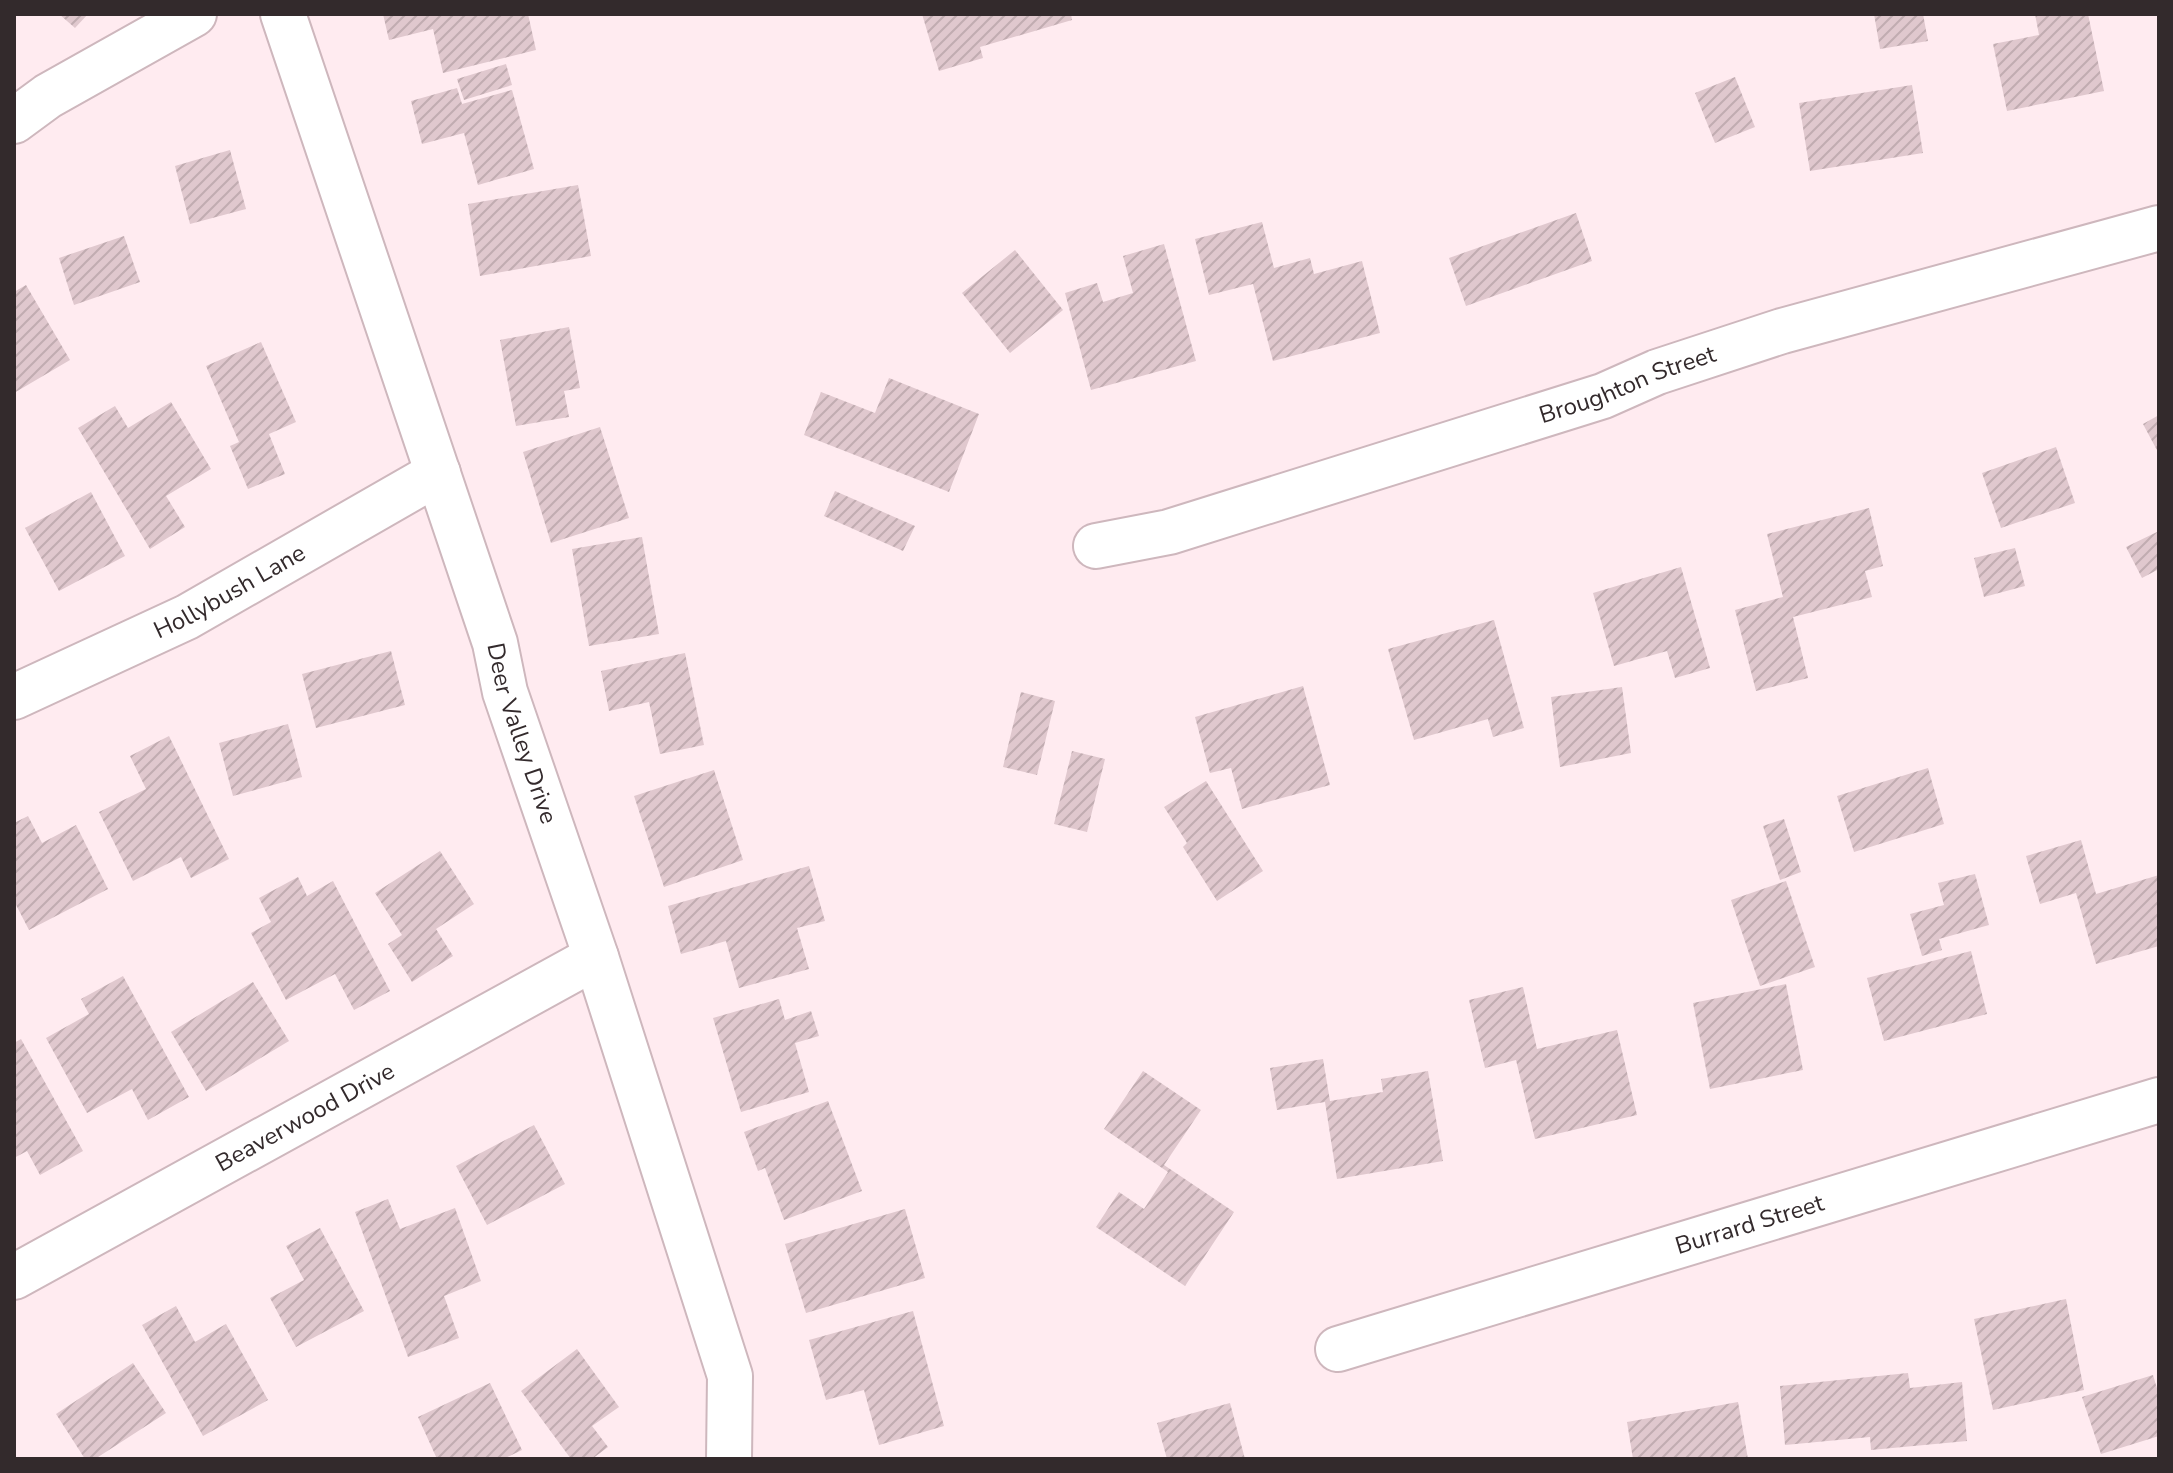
<svg xmlns="http://www.w3.org/2000/svg" width="2173" height="1473" font-family="'Nunito Sans',sans-serif">
	<style>
		.building { fill: url(#building-hatch) }
		.lines { fill: none; stroke-linecap: round; stroke-linejoin: round }
		.street-casing { stroke: #ceb7bd; stroke-width: 48 }
		.street { stroke: #fff; stroke-width: 44 }
		.labels { text-anchor: middle; dominant-baseline: central; stroke-width: 6; stroke-linejoin: round; paint-order: stroke }
		.street-label { font-size: 24px; fill: #332a2c; stroke: #fff }
	</style>
	<defs>
		<pattern id="building-hatch" width="6" height="6" patternUnits="userSpaceOnUse" patternTransform="scale(2)"><rect width="6" height="6" fill="#e0c8ce"/><path d="M-1 1l2-2M0 6l6-6M5 7l2-2" fill="none" stroke="#c1acb1"/></pattern>
	</defs>
	<rect width="100%" height="100%" fill="#ffebf0"/>
	<path class="building" d="M59 14H88L75 28Z
		M383 14H528L536 50 443 73 433 29 389 40Z
		M922 14H1071L1072 20 980 47 983 58 939 71Z
		M1874 14H1923L1928 41 1880 49Z
		M2035 14H2088L2104 91 2007 111 1993 44 2039 35Z
		M506 64 512 85 464 100 457 79Z
		M1735 77 1755 127 1715 143 1695 93Z
		M1912 85 1923 153 1810 171 1799 103Z
		M457 88 462 104 512 90 534 169 478 185 464 133 422 144 411 101Z
		M230 150 246 209 190 224 175 166Z
		M578 185 591 256 480 276 468 204Z
		M1576 213 1592 261 1466 306 1449 258Z
		M1262 222 1274 268 1310 258 1314 274 1362 261 1380 333 1273 361 1253 284 1209 295 1195 239Z
		M124 236 140 282 74 305 59 258Z
		M1164 244 1196 361 1091 390 1065 293 1097 283 1103 302 1133 293 1123 256Z
		M1015 250 1063 310 1010 353 962 293Z
		M26 285 70 360 14 393V292Z
		M569 327 580 388 564 391 569 417 516 426 500 340Z
		M261 342 296 422 269 434 285 474 248 489 230 446 239 442 206 366Z
		M889 378 979 414 949 492 804 435 821 392 875 413Z
		M171 402 211 469 166 496 185 527 150 549 78 428 115 406 128 428Z
		M2159 415V454L2143 424Z
		M600 427 629 518 551 543 523 452Z
		M2056 447 2075 503 2001 528 1982 473Z
		M835 491 915 526 903 551 824 516Z
		M91 492 125 556 59 591 25 528Z
		M1869 508 1883 566 1865 571 1872 597 1793 617 1808 678 1756 691 1735 610 1783 597 1767 534Z
		M2159 531V569L2142 578 2126 547Z
		M642 537 659 634 589 646 572 549Z
		M2015 548 2025 586 1984 597 1974 558Z
		M1681 567 1710 668 1675 678 1667 651 1614 666 1593 593Z
		M1494 620 1524 728 1493 737 1488 719 1414 740 1388 649Z
		M391 651 405 705 316 728 302 674Z
		M685 653 704 745 660 754 649 702 609 711 601 671Z
		M1303 686 1330 785 1242 809 1231 768 1210 773 1195 717Z
		M1622 687 1631 753 1560 767 1551 697Z
		M1021 692 1055 701 1037 775 1003 767Z
		M288 724 302 777 233 796 219 743Z
		M169 736 229 859 191 878 181 857 133 881 99 812 146 789 130 756Z
		M1072 751 1105 759 1087 832 1054 824Z
		M1928 768 1944 824 1854 852 1837 796Z
		M714 770 743 860 664 887 634 796Z
		M1206 781 1263 871 1217 901 1183 847 1187 843 1164 807Z
		M28 816 42 843 76 825 108 889 29 930 14 901V823Z
		M1784 819 1801 872 1780 880 1763 826Z
		M2081 840 2096 894 2159 875V946L2096 964 2076 893 2040 904 2026 856Z
		M440 851 474 904 436 929 453 956 412 982 388 944 402 935 375 893Z
		M809 866 825 921 797 928 809 969 739 988 726 941 681 954 668 906Z
		M1975 874 1989 925 1939 939 1942 950 1922 956 1910 914 1944 905 1938 883Z
		M298 877 307 896 333 881 390 991 354 1010 335 974 286 1000 251 933 271 922 259 898Z
		M1786 881 1815 967 1760 986 1731 900Z
		M1971 951 1987 1014 1884 1041 1867 978Z
		M123 976 189 1097 148 1120 132 1089 87 1113 46 1038 89 1014 81 999Z
		M253 982 289 1041 206 1091 171 1032Z
		M1786 984 1803 1070 1710 1089 1693 1003Z
		M1523 987 1537 1049 1617 1030 1637 1115 1535 1139 1516 1060 1485 1068 1469 1000Z
		M779 999 785 1020 811 1011 819 1036 795 1043 809 1092 741 1112 713 1018Z
		M21 1039 83 1151 40 1175 27 1151 14 1158V1043Z
		M1323 1059 1330 1101 1383 1092 1381 1079 1428 1071 1443 1161 1337 1179 1325 1102 1277 1110 1270 1068Z
		M1143 1071 1201 1110 1164 1165 1234 1212 1185 1286 1096 1227 1119 1192 1144 1209 1168 1172 1104 1129Z
		M828 1101 862 1191 784 1220 765 1168 758 1171 744 1132Z
		M534 1125 565 1184 487 1225 456 1166Z
		M388 1199 400 1229 455 1208 481 1281 444 1296 459 1338 408 1357 355 1212Z
		M905 1209 925 1278 806 1313 785 1244Z
		M320 1228 364 1311 296 1347 270 1298 304 1280 286 1246Z
		M2066 1299 2084 1390 1993 1410 1974 1319Z
		M176 1306 195 1342 226 1324 268 1400 203 1436 142 1325Z
		M913 1311 944 1426 879 1445 864 1390 826 1400 809 1340Z
		M577 1349 619 1407 592 1426 608 1447 592 1459H571L521 1391Z
		M133 1363 166 1413 95 1459H85L56 1414Z
		M1908 1373 1910 1388 1962 1382 1967 1441 1871 1450 1870 1437 1785 1445 1780 1386Z
		M2153 1375 2159 1395V1436L2101 1454 2082 1397Z
		M490 1383 522 1450 503 1459H437L418 1417Z
		M1738 1402 1748 1459H1633L1627 1422Z
		M1230 1403 1245 1459H1167L1157 1423Z"/>
	<g class="lines">
		<g class="street-casing">
			<g id="street">
				<path id="s1" d="M283 14 495 643 505 692 596 957 730 1376 729 1459"/>
				<path d="M14 121 48 96 194 14"/>
				<path id="s2" d="M1096 546 1169 532 1603 396 1657 372 1782 331 2159 228"/>
				<path id="s3" d="M14 697 187 617 438 473"/>
				<path id="s4" d="M14 1277 596 957"/>
				<path id="s5" d="M1338 1349 2159 1100"/>
			</g>
		</g>
		<use href="#street" class="street"/>
	</g>
	<g class="labels">
		<g class="street-label">
			<text stroke="none"><textPath href="#s2" startOffset="556">Broughton Street</textPath></text>
			<text stroke="none"><textPath href="#s3" startOffset="240">Hollybush Lane</textPath></text>
			<text stroke="none"><textPath href="#s1" startOffset="758">Deer Valley Drive</textPath></text>
			<text stroke="none"><textPath href="#s4" startOffset="332">Beaverwood Drive</textPath></text>
			<text stroke="none"><textPath href="#s5" startOffset="430">Burrard Street</textPath></text>
		</g>
	</g>
	<rect width="2173" height="1473" fill="none" stroke="#332a2c" stroke-width="32"/>
</svg>
